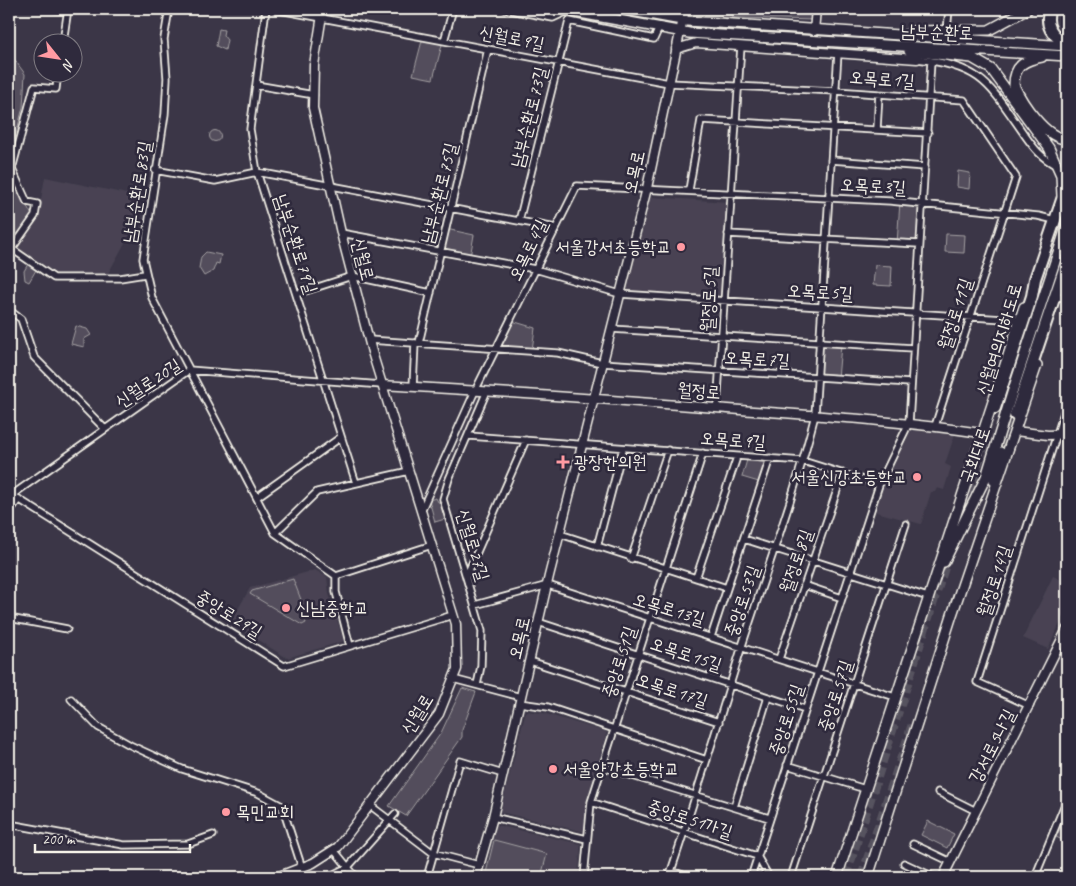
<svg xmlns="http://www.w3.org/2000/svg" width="1076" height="886" font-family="Caveat,'Poor Story',sans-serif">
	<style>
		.built { fill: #484352 }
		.green { fill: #534e5c; stroke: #a4a0a2 }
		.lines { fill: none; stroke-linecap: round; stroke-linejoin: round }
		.highway-tunnel { stroke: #57525f; stroke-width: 10; stroke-dasharray: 10 5; stroke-linecap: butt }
		.street-casing { stroke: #f4f1e8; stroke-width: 9 }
		.secondary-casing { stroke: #f4f1e8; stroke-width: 11 }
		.primary-casing { stroke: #f4f1e8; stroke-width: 12 }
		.highway-casing { stroke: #f4f1e8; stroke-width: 14 }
		.street { stroke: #2f2a3d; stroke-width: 5.5 }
		.secondary { stroke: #2f2a3d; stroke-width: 8 }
		.primary { stroke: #2f2a3d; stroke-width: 9 }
		.highway { stroke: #2f2a3d; stroke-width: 10 }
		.poi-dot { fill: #ff9aa2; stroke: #2f2a3d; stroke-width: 2 }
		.labels { text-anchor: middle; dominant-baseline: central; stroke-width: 5; stroke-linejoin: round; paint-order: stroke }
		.street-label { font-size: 18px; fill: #f4f1e8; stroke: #2f2a3d }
		.poi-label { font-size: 18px; fill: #f4f1e8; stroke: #2f2a3d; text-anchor: start }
	</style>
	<rect width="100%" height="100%" fill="#3b3647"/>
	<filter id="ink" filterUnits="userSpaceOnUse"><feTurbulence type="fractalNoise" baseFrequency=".02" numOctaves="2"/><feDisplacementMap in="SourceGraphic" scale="10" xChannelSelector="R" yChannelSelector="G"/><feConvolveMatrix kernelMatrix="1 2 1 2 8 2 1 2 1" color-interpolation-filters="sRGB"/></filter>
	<g filter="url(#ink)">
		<path class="built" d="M45 177 137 196 131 232 105 279 56 277 15 248 38 216Z
			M650 197 728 202 721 299 626 291Z
			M911 430 955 434 945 464 951 467 944 490 937 488 935 492H931L921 524 876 512 881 491Z
			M315 570 327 577 329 594 344 641 287 658 230 623 250 588Z
			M1053 576 1067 583V608L1048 649 1023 638Z
			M526 711 543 713 607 732 586 805 585 832 500 812Z
			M496 825 581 844 578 877H484Z"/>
		<path class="green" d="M697 9H814V20L706 17Z
			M219 29 224 30 223 35 227 40 225 50 216 46Z
			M423 37 443 41 433 79 413 75Z
			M9 52 25 74 23 107 9 161Z
			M209.5 136a5.5 5.5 0 1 1 11 0a5.5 5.5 0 1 1-11 0Z
			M958 171 970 173 969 189 957 187Z
			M9 175 32 215 9 247Z
			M900 202 922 204 919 244 897 243Z
			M446 229 474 235 470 257 441 251Z
			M946 234 965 235 964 253 945 252Z
			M206 252 221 255 219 264 216 263 213 271 204 276 199 268 201 257Z
			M28 264 36 270 29 282 25 280 24 271Z
			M875 265 892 266 891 286 873 285Z
			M512 321 535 328 532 350 504 349 500 345Z
			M76 326 87 329 91 335 84 339V347L71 344Z
			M819 343 841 345 838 379 816 377Z
			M747 460 769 462 762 483 742 477Z
			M436 498 438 502H441L445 519 435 522 429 500Z
			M293 579 305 610 302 612 306 623 302 625 250 594 252 591Z
			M462 688 476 692 462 730V737L406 816 389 806 441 733Z
			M1067 815V842L1056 837Z
			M928 821 954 834 947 848 921 835Z
			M494 840 547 854 541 877H485Z"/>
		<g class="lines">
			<path class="highway-tunnel" d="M1000 461 1015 415
				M954 536 984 443
				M845 877 948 555
				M862 877 913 724"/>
			<g class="street-casing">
				<path id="street" d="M55 9 67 11
					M169 9 164 39 167 78 165 114 143 259 152 298 275 533 336 576
					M266 9 250 129 257 172 356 483
					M274 9 669 83 836 91 964 100 1016 177 935 426
					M505 9 553 18 568 11
					M947 31 949 9
					M444 41 453 9
					M63 42 68 9
					M917 59C982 66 989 84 1024 134 1034 148 1041 158 1057 166
					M256 85 314 95
					M877 129 879 94
					M831 160 925 167
					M155 170 215 181 257 172 556 228
					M689 190 701 120 928 133
					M519 221 569 21 654 39 659 28
					M341 233 535 269 620 294 1019 320
					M728 234 919 244
					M12 249 54 278H120L145 274
					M9 253 35 216 37 204 27 202 12 169 34 87 56 89 58 72
					M296 294 352 276 431 293
					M1059 297 1067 298
					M9 310 21 319 34 357 105 429
					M611 329 913 348
					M369 340 558 353 602 363 910 383
					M419 343 488 49
					M413 387 415 343
					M717 408 741 46
					M469 436 803 461 879 485
					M9 493 284 666 453 615
					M12 495 189 370 382 385
					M257 497 341 437
					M421 511 475 391 577 186 890 201 1038 216 1055 220
					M9 512 19 499
					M275 533 317 492 409 471
					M560 534 727 588
					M744 539 928 597
					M597 547 623 448
					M631 559 668 450
					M336 576 432 545
					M336 576V592L350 646
					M466 577 526 440
					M696 578 736 460
					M804 585 842 598
					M475 605 548 585 895 697
					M9 618 67 629
					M538 622 805 709
					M711 637 770 458
					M779 659 843 473
					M530 661 719 722
					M453 679 521 697
					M477 685 481 666 482 631 443 499 449 479 487 391
					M71 699 98 727 130 745 182 769 258 793 282 806 302 868
					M519 703 548 707 707 760
					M1030 706 977 682 1067 403
					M787 765 865 789
					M603 767 769 818
					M938 792 976 811
					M591 802 757 856 769 877
					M371 806 433 853 479 865
					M734 807 768 697
					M493 817 587 839
					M9 824 124 845 188 844 213 835
					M913 844 951 862
					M334 850 356 877
					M904 863 934 877
					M671 871 689 877
					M328 877 348 867 395 814
					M427 877 460 761 503 774
					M584 877 591 802 703 453
					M669 877C695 801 718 723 742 646 767 569 795 494 815 415L838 53
					M751 877 879 485 909 423 931 61
					M791 877 906 524
					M1035 877 1067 799"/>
			</g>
			<g class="secondary-casing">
				<path id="secondary" d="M814 31 816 9
					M676 49 696 43 917 59V53
					M382 385C502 392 621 400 741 410 821 416 902 421 981 433
					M1015 431 1048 435 1067 434
					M277 877 313 863 338 847 439 714 457 669 456 624 372 352 341 233 313 108 314 65 323 9
					M476 877 493 817 549 576 647 188 685 9
					M943 877 1067 629"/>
			</g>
			<g class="primary-casing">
				<path id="primary" d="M558 9 689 33 1067 56
					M621 9 687 21 1067 46
					M911 31 989 30 1028 9
					M909 51 972 58 991 69 1049 148 1061 175 1062 196
					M1042 57C1025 60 1014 65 1014 85 1022 103 1046 139 1067 139
					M994 481 1000 452
					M944 562 986 477 1012 393 1067 225
					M837 877 1024 307
					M868 877 952 615 1037 365"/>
			</g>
			<g class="highway-casing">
				<path id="highway" d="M1050 9C1044 24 1052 38 1067 42
					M995 408 1032 296 1035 279 1067 185
					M1015 415 1067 260"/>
			</g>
			<use href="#street" class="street"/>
			<use href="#secondary" class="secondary"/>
			<use href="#primary" class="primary"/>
			<use href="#highway" class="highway"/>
		</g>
	</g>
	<g class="poi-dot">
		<circle cx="681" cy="247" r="5"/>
		<path d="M560.5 454.5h5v5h5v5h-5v5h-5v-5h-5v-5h5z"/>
		<circle cx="917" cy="477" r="5"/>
		<circle cx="286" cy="608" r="5"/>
		<circle cx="553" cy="769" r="5"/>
		<circle cx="226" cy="812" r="5"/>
	</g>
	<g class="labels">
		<g class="street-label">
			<text transform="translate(937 32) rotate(2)">남부순환로</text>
			<text transform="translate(512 38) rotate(11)">신월로9길</text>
			<text transform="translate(882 79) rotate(4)">오목로1길</text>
			<text transform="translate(529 117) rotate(-76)">남부순환로73길</text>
			<text transform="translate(634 172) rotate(-78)">오목로</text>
			<text transform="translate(873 186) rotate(3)">오목로3길</text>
			<text transform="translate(137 192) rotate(-81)">남부순환로83길</text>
			<text transform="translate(439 193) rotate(-76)">남부순환로75길</text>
			<text transform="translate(296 244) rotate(72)">남부순환로79길</text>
			<text transform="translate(528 250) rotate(-64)">오목로4길</text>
			<text transform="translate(363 259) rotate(76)">신월로</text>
			<text transform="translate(820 292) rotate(3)">오목로5길</text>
			<text transform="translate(709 299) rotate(-87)">월정로5길</text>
			<text transform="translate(955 314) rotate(-72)">월정로11길</text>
			<text transform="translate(999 339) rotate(-73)">신월여의지하도로</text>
			<text transform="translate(757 359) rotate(3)">오목로7길</text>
			<text transform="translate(148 383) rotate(-33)">신월로20길</text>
			<text transform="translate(699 391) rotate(4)">월정로</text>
			<text transform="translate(733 440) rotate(4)">오목로9길</text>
			<text transform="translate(975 455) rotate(-71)">국회대로</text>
			<text transform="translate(473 545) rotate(73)">신월로27길</text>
			<text transform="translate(796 561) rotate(-71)">월정로8길</text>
			<text transform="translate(994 581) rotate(-72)">월정로14길</text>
			<text transform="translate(742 601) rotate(-71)">중앙로53길</text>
			<text transform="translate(669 609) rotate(17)">오목로13길</text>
			<text transform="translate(229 614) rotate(32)">중앙로29길</text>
			<text transform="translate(519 638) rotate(-77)">오목로</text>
			<text transform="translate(686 654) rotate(18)">오목로15길</text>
			<text transform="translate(619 662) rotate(-72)">중앙로51길</text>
			<text transform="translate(672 690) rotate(18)">오목로17길</text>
			<text transform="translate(835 696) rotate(-72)">중앙로57길</text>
			<text transform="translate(417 714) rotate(-58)">신월로</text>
			<text transform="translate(786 720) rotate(-72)">중앙로55길</text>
			<text transform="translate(992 746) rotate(-63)">강서로5나길</text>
			<text transform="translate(690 819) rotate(18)">중앙로51가길</text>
		</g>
		<g class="poi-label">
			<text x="671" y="247" text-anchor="end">서울강서초등학교</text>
			<text x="574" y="462">광장한의원</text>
			<text x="907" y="477" text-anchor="end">서울신강초등학교</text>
			<text x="296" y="608">신남중학교</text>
			<text x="563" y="769">서울양강초등학교</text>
			<text x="236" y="812">목민교회</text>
		</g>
	</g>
	<rect width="1076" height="886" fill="none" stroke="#2f2a3d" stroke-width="30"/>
	<rect x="15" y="15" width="1046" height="856" fill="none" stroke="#f4f1e8" stroke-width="2" filter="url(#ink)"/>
	<g transform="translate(58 58) rotate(120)"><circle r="24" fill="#2f2a3d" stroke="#7e7a81"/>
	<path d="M0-4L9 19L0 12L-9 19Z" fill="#ff9aa2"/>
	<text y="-8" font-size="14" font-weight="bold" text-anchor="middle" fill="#f4f1e8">N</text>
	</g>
	<path d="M35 844v8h155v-8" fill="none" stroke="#f4f1e8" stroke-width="2.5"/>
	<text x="42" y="844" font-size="15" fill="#f4f1e8" stroke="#2f2a3d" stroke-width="4" paint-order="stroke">200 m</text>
</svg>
